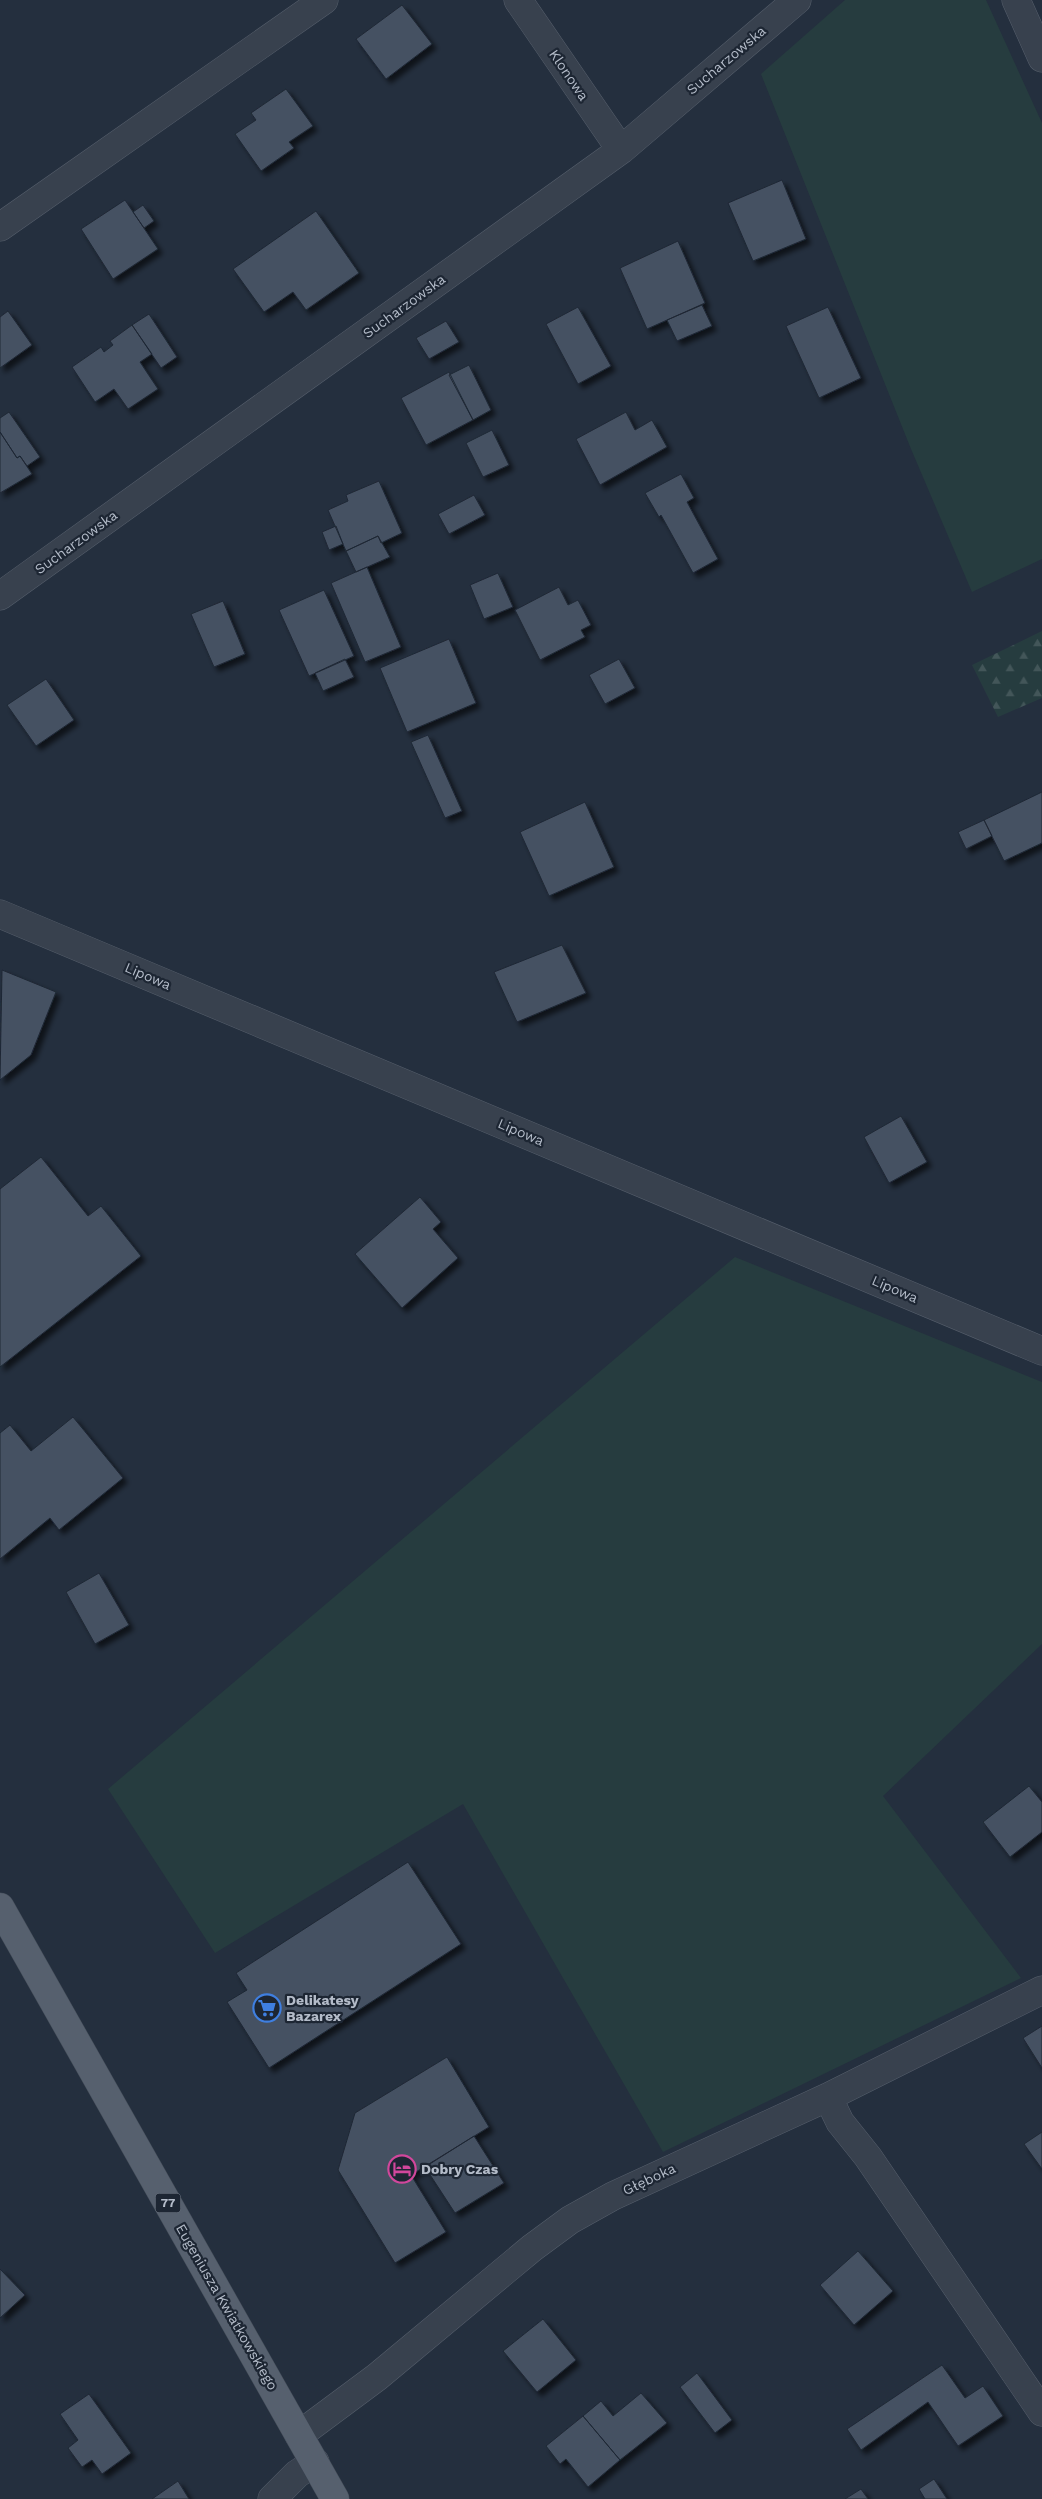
<svg xmlns="http://www.w3.org/2000/svg" width="1042" height="2499" font-family="'Work Sans',sans-serif">
	<style>
		.green { fill: #263c3f }
		.forest { fill: url(#forest-firs) }
		.building { fill: #455162; stroke: #1f2835; filter: url(#shadow) }
		.lines { fill: none; stroke-linecap: round; stroke-linejoin: round }
		.minor-casing { stroke: #565f6c; stroke-width: 29 }
		.major-casing { stroke: #414a57; stroke-width: 29 }
		.minor { stroke: #38414e; stroke-width: 28 }
		.major { stroke: #56606e; stroke-width: 28 }
		.labels { text-anchor: middle; dominant-baseline: central; stroke-width: 4.5; stroke-linejoin: round; paint-order: stroke }
		.shield { fill: #1d2633; stroke: #878f9c; stroke-width: 1 }
		.shield-label { font-size: 12px; font-weight: bold; fill: #b4bcc9 }
		.street-label { font-size: 14px; fill: #b4bcc9; stroke: #1d2633 }
		.poi-label { font-size: 14px; font-weight: bold; fill: #b4bcc9; stroke: #1d2633; text-anchor: start }
	</style>
	<defs>
		<pattern id="forest-firs" width="22" height="20" patternUnits="userSpaceOnUse" patternTransform="scale(1.25)"><rect width="22" height="20" fill="#263c3f"/><path d="M5 1l3.5 6h-7zM16 11l3.5 6h-7z" fill="#435659"/></pattern>
		<filter id="shadow"><feDropShadow dx="4.5" dy="4.5" stdDeviation="2.5" flood-color="#0009"/></filter>
	</defs>
	<rect width="100%" height="100%" fill="#242f3e"/>
	<path class="green" d="M845 0H986L1042 123V559L972 592 911 449 761 74Z
		M735 1257 1042 1382V1644L883 1796 1021 1978 663 2152 463 1804 215 1953 108 1789Z"/>
	<path class="forest" d="M1042 631V698L998 717 972 665Z"/>
	<path class="building" d="M402 5 432 44 386 79 356 39Z
		M286 89 313 126 289 142 294 148 261 171 235 134 256 120 251 113Z
		M782 180 806 239 753 261 728 203Z
		M125 200 158 249 113 279 81 229Z
		M143 205 154 221 144 228 133 212Z
		M316 211 359 273 306 310 293 292 264 312 233 269Z
		M678 241 705 303 647 329 620 268Z
		M702 305 712 326 677 341 667 320Z
		M578 307 611 366 578 384 546 324Z
		M828 307 861 378 819 398 786 326Z
		M8 311 32 345 0 368V317Z
		M149 314 177 357 161 368 132 325Z
		M446 321 459 342 429 359 416 338Z
		M132 325 152 354 140 362 158 389 128 409 114 389 95 402 72 367 101 347 104 352 113 345 110 341Z
		M469 365 491 410 473 420 449 375Z
		M449 372 473 420 426 445 401 398Z
		M9 412 40 457 27 466 20 456 17 458 0 432V418Z
		M626 412 635 430 652 420 667 447 600 485 576 439Z
		M492 430 509 465 483 477 466 443Z
		M0 432 17 458 20 456 32 474 0 493Z
		M681 474 694 498 687 502 718 559 693 573 661 515 659 517 645 493Z
		M379 481 402 533 381 543 378 536 346 551 328 510 348 501 346 495Z
		M474 495 485 515 449 534 438 514Z
		M336 526 343 544 329 550 322 532Z
		M378 536 390 557 356 572 346 551Z
		M367 567 401 647 365 662 331 583Z
		M498 573 513 607 484 619 470 585Z
		M559 587 568 605 578 600 591 625 581 630 585 637 540 660 515 610Z
		M324 590 354 656 309 676 279 610Z
		M223 601 245 654 214 667 191 614Z
		M449 639 476 703 407 732 380 668Z
		M345 659 354 677 323 691 315 673Z
		M619 659 635 688 605 704 589 675Z
		M46 679 74 720 36 746 7 705Z
		M428 735 462 811 445 818 411 742Z
		M1042 792V843L1004 861 984 820Z
		M585 802 614 867 549 896 520 832Z
		M984 820 992 836 966 849 958 832Z
		M562 945 586 993 517 1022 494 972Z
		M2 970 56 992 31 1055 0 1080Z
		M901 1116 927 1162 889 1183 864 1137Z
		M41 1157 88 1216 101 1206 141 1256 0 1367V1189Z
		M420 1197 441 1222 433 1229 458 1258 402 1308 355 1254Z
		M73 1417 123 1478 59 1530 50 1518 0 1559V1433L10 1425 31 1451Z
		M99 1573 129 1625 95 1644 66 1592Z
		M1029 1786 1042 1802V1832L1010 1857 983 1822Z
		M408 1862 461 1944 269 2068 227 2002 247 1990 236 1973Z
		M1042 2026V2068L1023 2038Z
		M447 2057 489 2127 411 2175 446 2232 395 2263 338 2170 355 2113Z
		M1042 2132V2169L1024 2144Z
		M474 2136 504 2183 455 2213 425 2167Z
		M858 2251 893 2291 854 2325 820 2285Z
		M0 2269 25 2295 0 2318Z
		M543 2319 576 2360 537 2392 503 2351Z
		M942 2365 965 2398 983 2386 1003 2416 958 2446 928 2402 861 2450 847 2429Z
		M697 2373 732 2420 715 2433 680 2387Z
		M641 2393 667 2423 620 2460 583 2416 601 2401 613 2416Z
		M89 2394 131 2453 102 2474 92 2460 82 2467 68 2448 78 2440 60 2414Z
		M583 2416 620 2460 588 2487 566 2459 560 2464 546 2446Z
		M934 2479 947 2499H925L919 2489Z
		M178 2481 189 2499H152Z
		M861 2489 868 2499H845Z"/>
	<g class="lines">
		<g class="minor-casing">
			<path id="minor" d="M518 0 621 150
				M1016 0 1042 58
				M0 227 324 0
				M0 596 621 150 797 0
				M0 914 1042 1351
				M828 2097 840 2122 868 2157 1042 2412
				M299 2435 377 2377 532 2248 570 2220 613 2196 828 2097 1042 1990
				M272 2499 297 2474 315 2462"/>
		</g>
		<g class="major-casing">
			<path id="major" d="M0 1907 335 2499"/>
		</g>
		<use href="#minor" class="minor"/>
		<use href="#major" class="major"/>
	</g>
	<defs>
		<g id="supermarket-ring" transform="scale(1.4375)"><circle r="9.5" fill="#1d2633" stroke="#3f7fe0" stroke-width="1.5"/><path d="M-6-5.5h2.5l.6 2H6L4.5 2H-2.5L-4.4-4H-6ZM-1.5 3.2a1.3 1.3 0 1 0 .1 0ZM3 3.2a1.3 1.3 0 1 0 .1 0Z" fill="#3f7fe0"/></g>
		<g id="hotel-ring" transform="scale(1.4375)"><circle r="9.5" fill="#1d2633" stroke="#d1479c" stroke-width="1.5"/><path d="M-6-4.5h1.5V1H6V5H4.5V3h-9V5H-6ZM-4 0a1.8 1.8 0 1 1 3.6 0ZM.5 0V-2.5h3Q6-2.5 6 0Z" fill="#d1479c"/></g>
	</defs>
	<g fill-rule="evenodd">
		<use href="#supermarket-ring" x="267" y="2008"/>
		<use href="#hotel-ring" x="402" y="2169"/>
	</g>
	<g class="labels">
		<rect class="shield" x="155.5" y="2193.5" width="25" height="19" rx="4"/>
		<g class="shield-label">
			<text x="168" y="2203">77</text>
		</g>
		<g class="street-label">
			<text transform="translate(726 60) rotate(-40)">Sucharzowska</text>
			<text transform="translate(569 75) rotate(56)">Klonowa</text>
			<text transform="translate(404 306) rotate(-36)">Sucharzowska</text>
			<text transform="translate(76 542) rotate(-36)">Sucharzowska</text>
			<text transform="translate(148 976) rotate(23)">Lipowa</text>
			<text transform="translate(521 1132) rotate(23)">Lipowa</text>
			<text transform="translate(895 1289) rotate(23)">Lipowa</text>
			<text transform="translate(649 2179) rotate(-25)">Głęboka</text>
			<text transform="translate(227 2307) rotate(60)">Eugeniusza Kwiatkowskiego</text>
		</g>
		<g class="poi-label">
			<text x="286" y="2000">Delikatesy<tspan x="286" dy="16">Bazarex</tspan></text>
			<text x="421" y="2169">Dobry Czas</text>
		</g>
	</g>
</svg>
